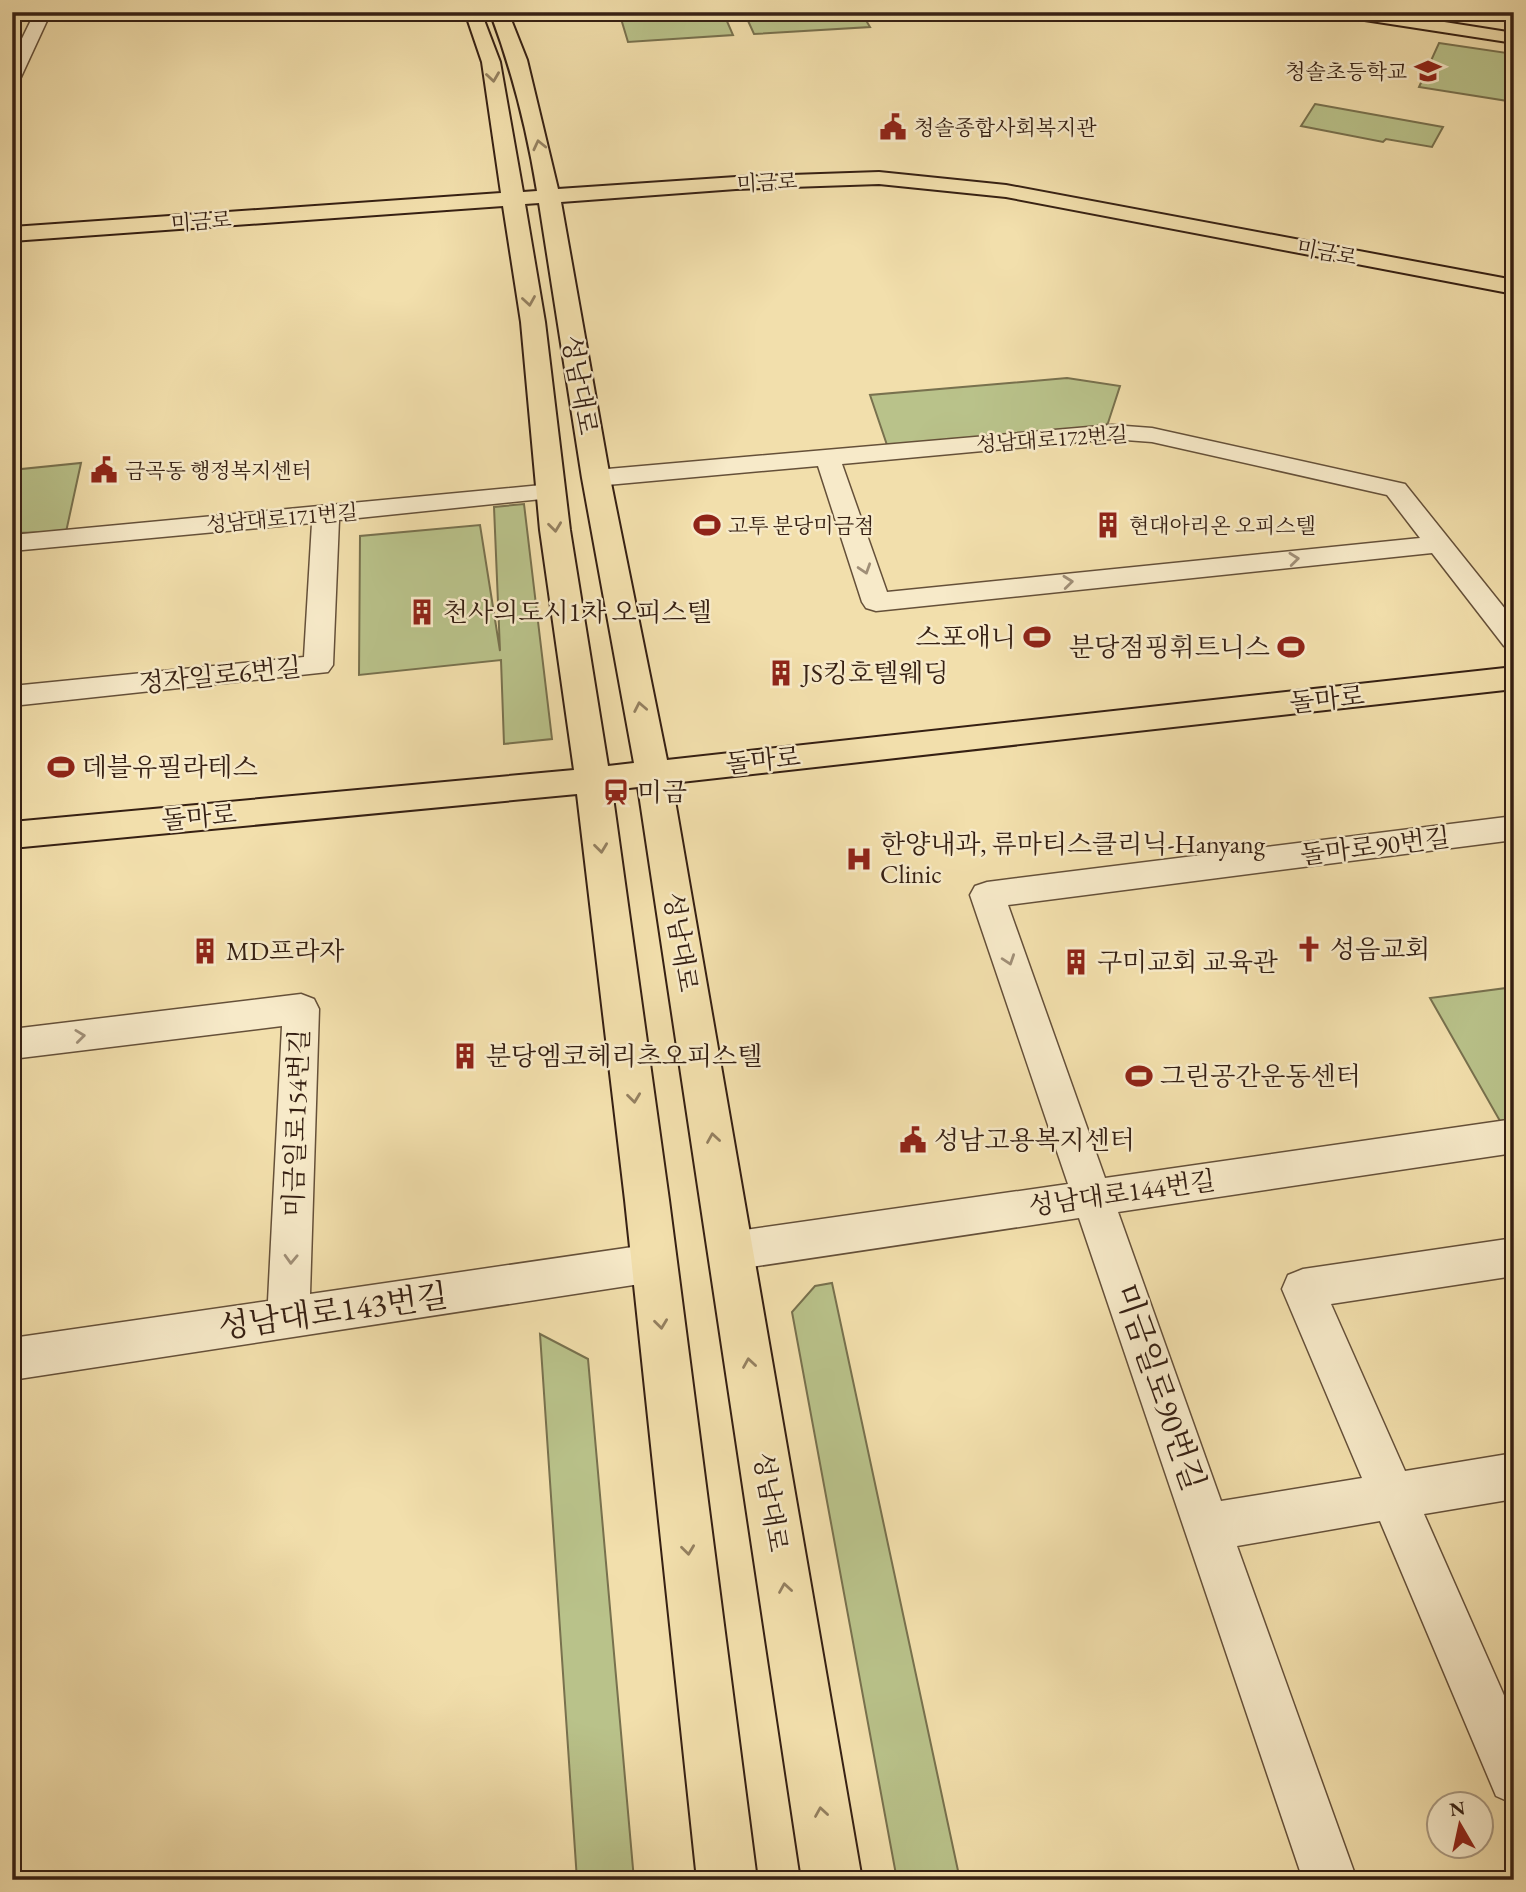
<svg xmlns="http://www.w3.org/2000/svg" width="1526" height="1892" font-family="'EB Garamond','Noto Serif KR',serif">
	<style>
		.green { fill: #b9c28a; stroke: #78714e; stroke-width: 2 }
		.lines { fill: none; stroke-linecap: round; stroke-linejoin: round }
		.minor-casing { stroke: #655039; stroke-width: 3 }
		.major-casing { stroke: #362013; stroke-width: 4 }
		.minor { fill: #f7eac9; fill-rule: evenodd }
		.major { fill: #f2dfac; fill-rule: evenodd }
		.oneway { stroke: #948060 }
		.oneway2 { stroke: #a08f77 }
		.labels { text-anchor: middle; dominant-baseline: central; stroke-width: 5; stroke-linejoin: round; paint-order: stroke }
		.far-poi-label { font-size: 21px; fill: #362013; stroke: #f7eac9; text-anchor: start }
		.far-street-label { font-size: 21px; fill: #362013; stroke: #f7eac9 }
		.street-label { font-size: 26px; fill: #362013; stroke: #f7eac9 }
		.poi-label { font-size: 26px; fill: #362013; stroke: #f7eac9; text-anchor: start }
		.near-street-label { font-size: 32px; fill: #362013; stroke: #f7eac9 }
	</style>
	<rect width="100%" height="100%" fill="#f2dfac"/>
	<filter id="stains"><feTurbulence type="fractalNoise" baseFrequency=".00286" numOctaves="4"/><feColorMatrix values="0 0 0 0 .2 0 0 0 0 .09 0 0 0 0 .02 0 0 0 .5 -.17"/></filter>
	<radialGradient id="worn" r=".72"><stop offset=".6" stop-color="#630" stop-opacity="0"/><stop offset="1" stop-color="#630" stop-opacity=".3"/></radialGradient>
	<path class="green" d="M619 12H723L733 35 628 42Z
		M744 12H861L870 27 754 34Z
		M1439 43 1514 54V102L1419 87Z
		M1315 104 1443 127 1432 147 1386 139 1383 142 1301 126Z
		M1067 378 1120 386 1108 423 1103 427 887 445 870 395Z
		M81 463 66 532 12 533V470Z
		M524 504 552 739 504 744 501 660 359 675 360 536 480 525 500 651 494 507Z
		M1514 987V1119L1500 1121 1430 998Z
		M832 1283 960 1880H897L792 1312 815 1286Z
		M540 1334 588 1359 634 1880H577Z"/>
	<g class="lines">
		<g class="minor-casing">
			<path id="minor" d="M35 12H51L21 77 12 82V59Z
				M1112 425 1152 428 1405 484 1514 620V649L1504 646 1432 553 876 611 866 608 862 602 818 466 596 486 587 483 583 478 587 473 596 470ZM1112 439 1152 442 1387 495 1420 538 887 592 842 464Z
				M552 484 561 487 565 492 561 497 339 520 333 665 328 672 12 706V686L304 657 312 523 12 551V535Z
				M1514 816V840L1008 905 1105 1178 1514 1119V1153L1118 1212 1221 1501 1362 1478 1282 1289 1288 1275 1303 1269 1514 1238V1276L1331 1304 1405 1471 1514 1453V1499L1424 1514 1514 1718V1804L1496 1796 1380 1521 1237 1546 1357 1880H1303L1079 1218 731 1270 716 1264 710 1251 716 1238 731 1232 1068 1184 970 895 975 886 987 882Z
				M301 994 314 999 319 1009 310 1294 653 1244 668 1250 674 1263 668 1276 653 1282 12 1380V1338L268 1301 282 1026 12 1059V1029Z"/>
		</g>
		<g class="major-casing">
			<path id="major" d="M465 12H481L500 62 523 192 537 191C527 130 512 70 490 12H508L527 60 558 189 736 177 879 172 1006 185 1514 280V294L1006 197 879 184 736 189 561 202 610 478 667 760 1514 667V689L672 783 862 1880H802L638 787 612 790 669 1200 757 1880H697L625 1200 577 794 12 848V822L574 770 540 530 521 322 503 206 12 241V227L501 193 482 62ZM539 203 582 478 634 763 608 766 570 530 545 322 525 204Z
				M1336 12H1381L1514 33V43L1345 17Z"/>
		</g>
		<use href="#minor" class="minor"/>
		<use href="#major" class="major"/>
	</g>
	<defs><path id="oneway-chevron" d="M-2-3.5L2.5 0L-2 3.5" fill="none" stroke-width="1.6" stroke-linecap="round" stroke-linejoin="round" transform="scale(1.75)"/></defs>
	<g class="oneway">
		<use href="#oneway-chevron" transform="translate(493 77) rotate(82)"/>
		<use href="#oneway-chevron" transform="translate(539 145) rotate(-103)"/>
		<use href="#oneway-chevron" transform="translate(529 301) rotate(81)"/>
		<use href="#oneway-chevron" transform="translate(555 527) rotate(83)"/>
		<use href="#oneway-chevron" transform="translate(640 707) rotate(-101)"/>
		<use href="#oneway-chevron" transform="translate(601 848) rotate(83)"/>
		<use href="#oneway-chevron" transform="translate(634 1098) rotate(83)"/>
		<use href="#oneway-chevron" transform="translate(713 1138) rotate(-99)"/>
		<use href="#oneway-chevron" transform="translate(661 1324) rotate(83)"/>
		<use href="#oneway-chevron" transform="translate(749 1363) rotate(-99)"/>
		<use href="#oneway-chevron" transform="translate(688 1550) rotate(83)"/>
		<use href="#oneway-chevron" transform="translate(785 1588) rotate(-99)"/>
		<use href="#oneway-chevron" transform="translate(821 1812) rotate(-99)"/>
	</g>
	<g class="oneway2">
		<use href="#oneway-chevron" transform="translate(1294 559) rotate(-6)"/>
		<use href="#oneway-chevron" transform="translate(865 569) rotate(72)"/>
		<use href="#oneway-chevron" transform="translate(1068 582) rotate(-6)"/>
		<use href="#oneway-chevron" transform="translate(1009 960) rotate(71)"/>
		<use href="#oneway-chevron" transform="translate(80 1036) rotate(-7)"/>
		<use href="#oneway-chevron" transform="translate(291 1259) rotate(92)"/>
	</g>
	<defs>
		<g id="school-bare" transform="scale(2.1)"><path d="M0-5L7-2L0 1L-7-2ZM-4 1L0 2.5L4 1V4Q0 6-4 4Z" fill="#8f2418" stroke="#f7eac9" stroke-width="2.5" paint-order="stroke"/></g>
		<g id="civic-bare" transform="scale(2.1)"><path d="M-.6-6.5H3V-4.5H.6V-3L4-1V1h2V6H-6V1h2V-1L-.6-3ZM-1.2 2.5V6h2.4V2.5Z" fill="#8f2418" stroke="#f7eac9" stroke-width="2.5" paint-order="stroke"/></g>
		<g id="stadium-bare" transform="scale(2.1)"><path d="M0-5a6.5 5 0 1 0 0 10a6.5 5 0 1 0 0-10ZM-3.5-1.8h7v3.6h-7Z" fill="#8f2418" stroke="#f7eac9" stroke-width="2.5" paint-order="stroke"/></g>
		<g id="building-bare" transform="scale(2.1)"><path d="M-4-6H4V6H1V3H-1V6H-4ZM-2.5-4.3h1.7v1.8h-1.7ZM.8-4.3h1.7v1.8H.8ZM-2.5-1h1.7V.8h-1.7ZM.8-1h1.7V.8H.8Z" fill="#8f2418" stroke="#f7eac9" stroke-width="2.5" paint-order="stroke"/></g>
		<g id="station-bare" transform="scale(2.1)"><path d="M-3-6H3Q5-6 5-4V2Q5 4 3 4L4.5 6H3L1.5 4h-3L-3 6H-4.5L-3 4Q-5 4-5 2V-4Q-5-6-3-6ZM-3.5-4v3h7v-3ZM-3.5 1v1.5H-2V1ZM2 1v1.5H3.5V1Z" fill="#8f2418" stroke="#f7eac9" stroke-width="2.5" paint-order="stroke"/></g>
		<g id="hospital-bare" transform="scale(2.1)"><path d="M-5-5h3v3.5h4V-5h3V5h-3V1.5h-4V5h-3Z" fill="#8f2418" stroke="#f7eac9" stroke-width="2.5" paint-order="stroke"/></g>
		<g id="church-bare" transform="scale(2.1)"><path d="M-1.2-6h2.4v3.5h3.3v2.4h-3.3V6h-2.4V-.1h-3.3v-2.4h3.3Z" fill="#8f2418" stroke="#f7eac9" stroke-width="2.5" paint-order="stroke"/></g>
	</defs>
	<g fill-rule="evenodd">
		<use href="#school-bare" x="1428" y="71"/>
		<use href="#civic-bare" x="893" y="127"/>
		<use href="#civic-bare" x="104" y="470"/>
		<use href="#stadium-bare" x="707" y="525"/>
		<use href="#building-bare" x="1108" y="525"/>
		<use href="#building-bare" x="422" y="612"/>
		<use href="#stadium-bare" x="1037" y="637"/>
		<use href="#stadium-bare" x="1291" y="647"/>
		<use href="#building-bare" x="781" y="673"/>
		<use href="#stadium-bare" x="61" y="767"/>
		<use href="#station-bare" x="616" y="792"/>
		<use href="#hospital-bare" x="859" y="859"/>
		<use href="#church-bare" x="1309" y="949"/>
		<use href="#building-bare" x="205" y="951"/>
		<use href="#building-bare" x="1076" y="962"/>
		<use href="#building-bare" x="465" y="1056"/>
		<use href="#stadium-bare" x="1139" y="1076"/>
		<use href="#civic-bare" x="913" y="1140"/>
	</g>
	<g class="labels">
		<g class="far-poi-label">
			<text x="1407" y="71" text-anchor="end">청솔초등학교</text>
			<text x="914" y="127">청솔종합사회복지관</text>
			<text x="125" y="470">금곡동 행정복지센터</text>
			<text x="728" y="525">고투 분당미금점</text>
			<text x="1129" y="525">현대아리온 오피스텔</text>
		</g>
		<g class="far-street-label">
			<text transform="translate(767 182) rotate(-3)">미금로</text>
			<text transform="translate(201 221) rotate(-4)">미금로</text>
			<text transform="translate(1327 252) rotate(11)">미금로</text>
			<text transform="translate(1052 439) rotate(-4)">성남대로172번길</text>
			<text transform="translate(282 518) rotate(-5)">성남대로171번길</text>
		</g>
		<g class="street-label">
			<text transform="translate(580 385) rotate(80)">성남대로</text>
			<text transform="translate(220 675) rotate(-6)">정자일로6번길</text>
			<text transform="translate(1327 699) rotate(-6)">돌마로</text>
			<text transform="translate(763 760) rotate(-6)">돌마로</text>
			<text transform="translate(199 817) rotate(-5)">돌마로</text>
			<text transform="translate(1375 846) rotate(-7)">돌마로90번길</text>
			<text transform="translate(681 942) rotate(81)">성남대로</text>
			<text transform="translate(296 1123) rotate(-88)">미금일로154번길</text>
			<text transform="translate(1122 1193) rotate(-8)">성남대로144번길</text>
			<text transform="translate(771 1502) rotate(81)">성남대로</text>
		</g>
		<g class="poi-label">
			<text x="443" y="612">천사의도시1차 오피스텔</text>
			<text x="1016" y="637" text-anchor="end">스포애니</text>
			<text x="1270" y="647" text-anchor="end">분당점핑휘트니스</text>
			<text x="802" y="673">JS킹호텔웨딩</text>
			<text x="82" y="767">데블유필라테스</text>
			<text x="637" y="792">미금</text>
			<text x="880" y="844">한양내과, 류마티스클리닉-Hanyang<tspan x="880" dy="30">Clinic</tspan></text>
			<text x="1330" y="949">성음교회</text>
			<text x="226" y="951">MD프라자</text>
			<text x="1097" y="962">구미교회 교육관</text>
			<text x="486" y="1056">분당엠코헤리츠오피스텔</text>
			<text x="1160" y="1076">그린공간운동센터</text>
			<text x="934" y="1140">성남고용복지센터</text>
		</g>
		<g class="near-street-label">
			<text transform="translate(333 1311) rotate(-8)">성남대로143번길</text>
			<text transform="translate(1160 1387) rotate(71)">미금일로90번길</text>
		</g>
	</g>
	<rect width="1526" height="1892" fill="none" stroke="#f2dfac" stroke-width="42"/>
	<rect x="14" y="14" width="1498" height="1864" fill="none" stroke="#362013" stroke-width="3.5"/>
	<rect x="21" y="21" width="1484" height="1850" fill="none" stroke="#362013" stroke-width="2"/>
	<g transform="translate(1460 1825) rotate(351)"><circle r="33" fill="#f7eac9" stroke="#aa9980" stroke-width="2"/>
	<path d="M0-5L12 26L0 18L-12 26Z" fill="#8f2418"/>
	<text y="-10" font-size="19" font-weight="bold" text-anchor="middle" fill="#362013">N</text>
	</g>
	<rect width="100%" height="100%" filter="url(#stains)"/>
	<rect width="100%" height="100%" fill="url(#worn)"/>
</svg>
